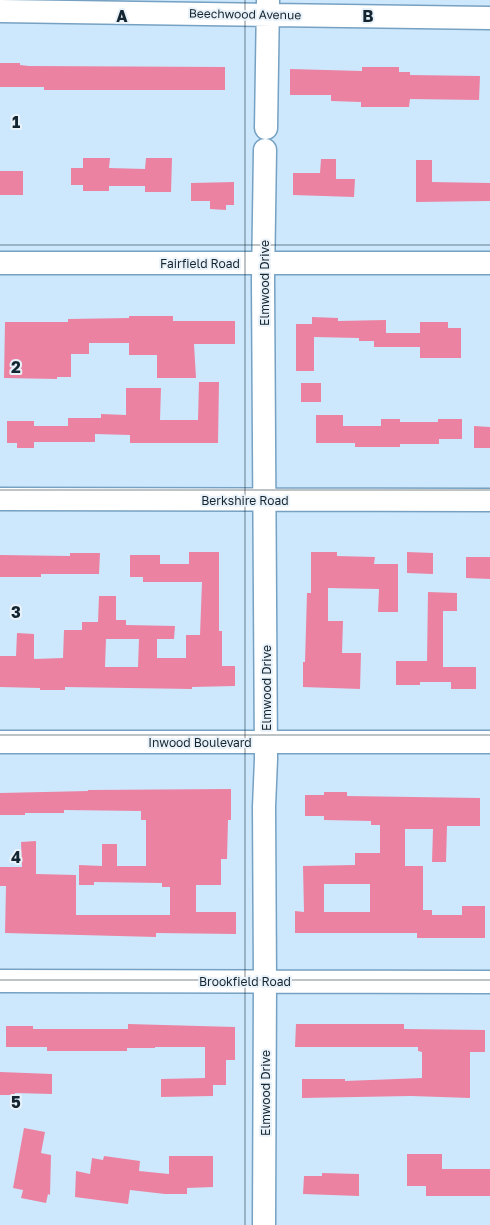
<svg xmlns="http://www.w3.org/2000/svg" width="490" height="1225" font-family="'Golos Text',sans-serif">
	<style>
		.building { fill: #ec82a1; fill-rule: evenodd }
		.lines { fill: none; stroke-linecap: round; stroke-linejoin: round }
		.minor-casing { stroke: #76a1c2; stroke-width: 25 }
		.minor { stroke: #fff; stroke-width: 22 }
		.grid { fill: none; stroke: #142532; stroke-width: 1; stroke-opacity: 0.55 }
		.labels { text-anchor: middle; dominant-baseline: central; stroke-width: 4; stroke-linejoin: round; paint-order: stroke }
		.street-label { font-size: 12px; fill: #142532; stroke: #eaf2f9 }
		.grid-label { font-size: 16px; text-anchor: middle; font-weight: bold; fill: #142532; stroke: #eaf2f9; stroke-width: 4; stroke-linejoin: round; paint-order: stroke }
	</style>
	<rect width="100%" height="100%" fill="#cde8fd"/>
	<path class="building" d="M0 63H20V65L29 66 225 67V90H44V87H0Z
		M362 67H399V72H410V75L480 76 479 100 410 99 409 107H361V102L331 101V95H290V69L362 71Z
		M83 158H110L109 168 145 169 146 158H172L171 192H145V186H109V191H83V185H71V168H83Z
		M321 159H336V179H355L354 197 293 195V173H320Z
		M416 160H432V182L490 183V201L416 202Z
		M0 171H23V195H0Z
		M234 182V205H226V210L210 209V201H191V183Z
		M129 316H173V321H235V344H194L196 378H157V355H129V343H89V354H71V377H57V379L4 378 5 322H68V319L129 318Z
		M312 317 338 318V321L386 320V333H420V322H448V328H461V358H420V347H374V341H359V338L314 337V371H296V324H312Z
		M199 382H219L218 443H130V435L95 434V442H34V448H17V443H7V421H34V426H68V418H101V414L126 415V388H161L160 420H198Z
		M301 383H321V402H301Z
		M316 415H343V426H381V419H400V422H438V419H462V439H439V444H400V447H355V443H316Z
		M474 426 490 427V448H474Z
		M189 552H219V631H222V666H235V686L192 687V689L65 687V690H40V688L0 687V656H16L17 633 34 634V659L63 658 64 630H82V622H98L99 596H116V620H126V625L175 626 174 639H157V658H186V635H200L202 582H143V577H130V555H160V564H189ZM106 639H139L138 667H105Z
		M311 552H337V556L375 557 374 564H398V612H378L379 589 328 588V621H343L342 653H361L360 689 303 687V662H305L307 593H311Z
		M407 552 433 553V574L407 573Z
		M70 553H100L99 574H41V577H0V555L70 556Z
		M466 557H490V579L466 578Z
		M428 592 457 593V611H443V667H476V689H451V682H420V685H396V661H427Z
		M231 789V820H228L227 859H221V885H196V912H236V934L156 933V937L5 933 6 886H0V867H22L21 842 36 841V874L76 875V915H170V887H162V883L94 882V885H79V865L102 866V844H117V866H146V820H141V811L64 810V813H25V815H0V793L88 791V790Z
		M324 792H347V796L480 798V826H447L446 862H432L433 829H405V866H423V910H432V915H462V906H485V938H417V933H295V911L304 912 303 866 355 865V853H380V825H371V821L324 820V816H305V795H324ZM324 884H370V912H324Z
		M128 1024 235 1027V1060H226V1085H213V1096L161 1097V1079L205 1078V1047H155V1048H127V1051H47V1047H6V1026H33V1029H128Z
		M296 1024H404V1029L485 1030V1052H470V1098L411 1096 302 1098V1079H345V1081L422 1078V1052L418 1051V1047H295Z
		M0 1072 52 1074V1094L15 1093V1095H0Z
		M24 1128 45 1132 41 1153 51 1155 50 1195 48 1194 46 1203 21 1198 23 1190 13 1188Z
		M407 1154H442V1169H490V1196H426V1186H407Z
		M104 1156 140 1161 139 1171 169 1174V1156H213V1187L187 1188V1194H165L130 1190 128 1204 75 1197 76 1171 90 1174 92 1158 103 1160Z
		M322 1173 359 1174V1196L303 1194 304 1176H322Z"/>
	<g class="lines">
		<g class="minor-casing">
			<path id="minor" d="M0 11 490 18
				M266 128 268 1
				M0 263H490
				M0 499 490 500
				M0 742H490
				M0 981 490 982
				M264 1225 265 981 264 807 266 759 263 281 265 150"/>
		</g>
		<use href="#minor" class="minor"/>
	</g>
	<path class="grid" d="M245 0V1225M0 245H490M0 490H490M0 735H490M0 980H490"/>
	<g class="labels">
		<g class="street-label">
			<text transform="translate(245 14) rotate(1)">Beechwood Avenue</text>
			<text x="200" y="263">Fairfield Road</text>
			<text transform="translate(264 283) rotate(-90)">Elmwood Drive</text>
			<text x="245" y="500">Berkshire Road</text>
			<text transform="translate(266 688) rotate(-90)">Elmwood Drive</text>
			<text x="200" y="742">Inwood Boulevard</text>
			<text x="245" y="981">Brookfield Road</text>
			<text transform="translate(265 1093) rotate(-90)">Elmwood Drive</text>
		</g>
	</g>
	<g class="grid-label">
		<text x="122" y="22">A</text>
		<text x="368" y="22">B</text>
		<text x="16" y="128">1</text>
		<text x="16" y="373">2</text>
		<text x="16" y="618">3</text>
		<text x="16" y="863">4</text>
		<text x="16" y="1108">5</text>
	</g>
</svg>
